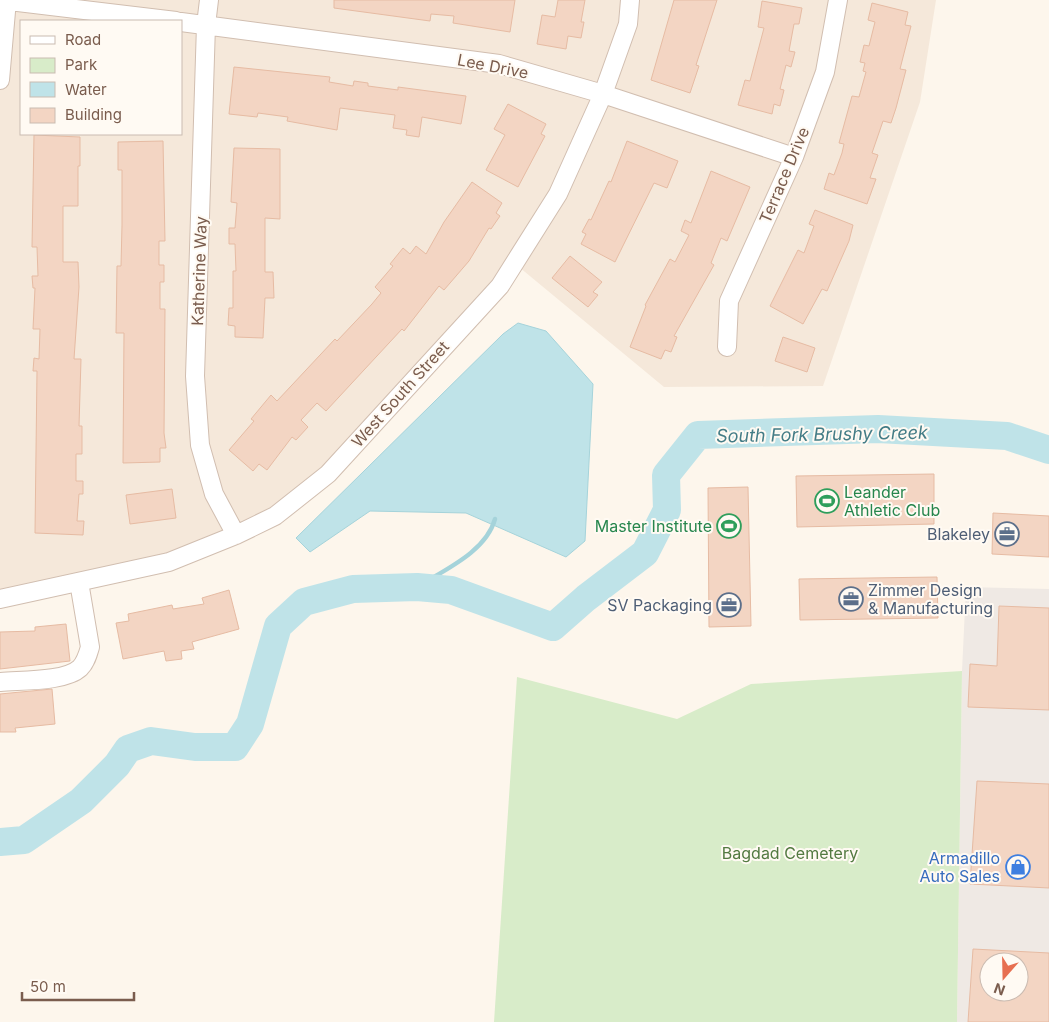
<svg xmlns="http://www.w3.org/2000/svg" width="1049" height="1022" font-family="Inter,sans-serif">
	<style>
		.residential { fill: #f5e8da; fill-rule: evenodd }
		.industrial { fill: #efe9e4; fill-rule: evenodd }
		.green { fill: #d8ecc9 }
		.water { fill: #bfe3e8; stroke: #a5d3da }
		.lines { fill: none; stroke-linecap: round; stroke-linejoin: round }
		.stream { stroke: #a5d3da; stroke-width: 4.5 }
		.river { stroke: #bfe3e8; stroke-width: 28 }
		.building { fill: #f3d5c3; stroke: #e6bba3; fill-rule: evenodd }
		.minor-casing { stroke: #d1beb0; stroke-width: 20 }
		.minor { stroke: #fff; stroke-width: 18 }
		.labels { text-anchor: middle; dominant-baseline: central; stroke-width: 4; stroke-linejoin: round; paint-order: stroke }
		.street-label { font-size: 16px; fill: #7a5c4d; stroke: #fffaf3 }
		.leisure-label { font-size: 16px; fill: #27864d; stroke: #fffaf3; text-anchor: start }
		.service-label { font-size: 16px; fill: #4e5e75; stroke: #fffaf3; text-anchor: end }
		.park-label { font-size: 16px; fill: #537a41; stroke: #fffaf3 }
		.shop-label { font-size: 16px; fill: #366cbe; stroke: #fffaf3; text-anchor: end }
		.water-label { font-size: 18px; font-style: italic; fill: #437c86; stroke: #fffaf3 }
	</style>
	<rect width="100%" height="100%" fill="#fdf6ec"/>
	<path class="residential" d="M0 0H936L920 102 823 386 664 387 519 267 275 516 169 562 0 596ZM21 21H181V134H21Z"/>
	<path class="industrial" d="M966 587 1049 589V1022H957L962 671ZM989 962H1019V992H989Z"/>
	<path class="green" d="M962 671 957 1022H494L517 677 677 719 751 684Z"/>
	<path class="water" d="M518 323 546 331 593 384 585 541 566 557 466 513 370 511 310 552 296 538 503 334Z"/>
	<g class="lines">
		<path class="stream" d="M417 587C444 570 486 552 495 519"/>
		<path class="river" d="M0 842 24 840 81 801 117 765 128 749 151 741 195 747H235L250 724 278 626 304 602 353 589 417 587 451 590 553 627 586 598 645 553 667 510 666 475 698 435 878 429 1007 436 1049 450"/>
	</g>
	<path class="building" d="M334 0H515L510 32 453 23 454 16 431 14 430 21 334 8Z
		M558 0H585L581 22H584L581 38 568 36 566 49 537 44 542 15 555 17Z
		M674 0H717L696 65 699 66 690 93 651 80Z
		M762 1 802 8 799 24H794L789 51 795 52 791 67 786 65 780 89 784 90 780 106 774 104 772 114 738 105 745 80 750 81 764 28 758 27Z
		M872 3 908 12 905 25 911 26 900 69 906 70 896 108 891 123 883 121 872 153 878 155 870 178 876 179 867 204 824 189 829 173 834 175 842 153 844 144 839 143 852 96 859 97 866 72 863 71 865 63 860 62 864 45 869 46 875 22 868 20Z
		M234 67 330 77 329 82 353 86 354 81 368 83V86L398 90V87L466 96 461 124 422 117 419 137 406 135 407 130 393 128 395 115 340 108 337 130 287 121 288 117 258 113 257 117 229 114Z
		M508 104 546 124 541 134 545 136 518 187 486 170 505 135 494 129Z
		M34 135 80 137V166H78V206H63V262H78L79 287 74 359H81L79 426H82V454H76V481H83V494H79L77 521H84L83 535 35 533 37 371H33L34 358 39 359 40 329H33L35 288H33L32 276H38L37 247H32Z
		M163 141 165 241H159V265H164V282H160V309H165L164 433 166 448H160V462L123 463 124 333H116L117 266H121L122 225V170H118V142Z
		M627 141 678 161 667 188 654 183 615 262 581 244 586 234 582 232 589 219 591 220 609 181 611 182Z
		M234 148 280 149V219L265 218V272H273L274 298H265L263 338 235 337V326L228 325 229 308H233V271H236L235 244H229V228H235L237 203 231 202Z
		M711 171 750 187 727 241 721 238 711 263 714 265 674 336 677 337 671 352 665 350 661 359 630 347 646 306 645 305 670 259 675 262 689 235 681 231 685 220 691 223Z
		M472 182 502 203 496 213 500 216 491 229 489 228 469 261 444 290 439 286 404 331 402 329 326 411 317 403 301 420 308 427 296 440 292 437 267 470 259 464 253 471 229 450 254 421 251 419 271 395 277 401 335 339 337 341 372 304 381 293 375 287 393 266 390 264 403 248 410 254 416 246 426 254 444 222Z
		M815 210 853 225 849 241 827 291 822 289 803 324 770 306 798 250 804 253 814 226 809 224Z
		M570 256 602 282 593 292 598 295 588 307 552 278Z
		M783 337 815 348 807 372 775 361Z
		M934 474V524L797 527 796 476Z
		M748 487 751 626 709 627 708 488Z
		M172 489 176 518 130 524 126 495Z
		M993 513 1049 516V557L992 554Z
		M937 577 938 618 800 620 799 579Z
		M229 590 239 629 192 642 194 649 181 651 182 659 166 661 164 651 123 659 116 623 129 621 128 614 172 605 173 609 204 604 202 598Z
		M999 606 1049 608V710L968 707 970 664 997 666Z
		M66 624 70 661 0 669V632L35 631V627Z
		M52 689 55 724 15 728 16 732H0V694Z
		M977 781 1049 784V888L970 884Z
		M973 949 1049 953V1022H968ZM989 962H1019V992H989Z"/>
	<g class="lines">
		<g class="minor-casing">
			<path id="minor" d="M1 0 176 21
				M209 0 206 25 195 376 200 445 214 494 236 535
				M181 22 499 64 603 94 794 157
				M0 80 7 0
				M727 347 729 301 794 157 825 72 838 0
				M0 599 169 562 236 535 275 516 328 474 500 286 558 194 603 94 628 24 630 0
				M0 682C21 680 65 682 80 668 86 662 88 654 90 647L79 582"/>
		</g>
		<use href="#minor" class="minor"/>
	</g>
	<defs>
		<g id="stadium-ring" transform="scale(1.25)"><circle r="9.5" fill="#fffaf3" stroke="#2e9e5b" stroke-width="1.5"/><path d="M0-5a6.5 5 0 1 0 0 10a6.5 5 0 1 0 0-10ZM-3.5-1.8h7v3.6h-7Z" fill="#2e9e5b"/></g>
		<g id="office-ring" transform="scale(1.25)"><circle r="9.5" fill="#fffaf3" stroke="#5c6f8a" stroke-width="1.5"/><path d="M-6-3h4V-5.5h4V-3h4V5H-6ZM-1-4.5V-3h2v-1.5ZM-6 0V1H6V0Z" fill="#5c6f8a"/></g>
		<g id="shop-ring" transform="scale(1.25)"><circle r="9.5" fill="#fffaf3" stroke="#3f7fe0" stroke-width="1.5"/><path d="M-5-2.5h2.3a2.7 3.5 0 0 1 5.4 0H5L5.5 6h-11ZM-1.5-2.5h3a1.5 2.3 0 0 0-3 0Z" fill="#3f7fe0"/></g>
	</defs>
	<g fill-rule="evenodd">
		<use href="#stadium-ring" x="827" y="501"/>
		<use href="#stadium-ring" x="729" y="526"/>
		<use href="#office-ring" x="1007" y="534"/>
		<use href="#office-ring" x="851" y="599"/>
		<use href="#office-ring" x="729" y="605"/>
		<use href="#shop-ring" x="1018" y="867"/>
	</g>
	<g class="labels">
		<g class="street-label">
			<text transform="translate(493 66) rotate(11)">Lee Drive</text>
			<text transform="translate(784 175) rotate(-67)">Terrace Drive</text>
			<text transform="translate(199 271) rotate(-88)">Katherine Way</text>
			<text transform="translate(400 394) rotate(-48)">West South Street</text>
		</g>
		<g class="leisure-label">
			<text x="844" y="492">Leander<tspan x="844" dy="18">Athletic Club</tspan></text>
			<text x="712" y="526" text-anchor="end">Master Institute</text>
		</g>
		<g class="service-label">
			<text x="990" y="534">Blakeley</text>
			<text x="868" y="590" text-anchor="start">Zimmer Design<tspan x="868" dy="18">&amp; Manufacturing</tspan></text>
			<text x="712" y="605">SV Packaging</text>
		</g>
		<g class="park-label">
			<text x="790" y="853">Bagdad Cemetery</text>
		</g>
		<g class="shop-label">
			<text x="1000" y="858">Armadillo<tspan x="1000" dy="18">Auto Sales</tspan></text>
		</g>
		<g class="water-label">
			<text transform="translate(822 434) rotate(-1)">South Fork Brushy Creek</text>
		</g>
	</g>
	<rect x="20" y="20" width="162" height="115" fill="#fffaf3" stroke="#cabbb1"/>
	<rect x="30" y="36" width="25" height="8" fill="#ffffff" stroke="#cabbb1"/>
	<text x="65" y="45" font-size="15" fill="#7a5c4d">Road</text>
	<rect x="30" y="58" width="25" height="15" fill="#d8ecc9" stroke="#cabbb1"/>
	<text x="65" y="70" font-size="15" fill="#7a5c4d">Park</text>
	<rect x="30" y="82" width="25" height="15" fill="#bfe3e8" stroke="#cabbb1"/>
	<text x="65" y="95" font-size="15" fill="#7a5c4d">Water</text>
	<rect x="30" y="108" width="25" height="15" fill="#f3d5c3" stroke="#cabbb1"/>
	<text x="65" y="120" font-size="15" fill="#7a5c4d">Building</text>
	<g transform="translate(1004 977) rotate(200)"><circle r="24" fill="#fffaf3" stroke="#cabbb1"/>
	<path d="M0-4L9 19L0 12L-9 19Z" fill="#e76f51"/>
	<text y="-8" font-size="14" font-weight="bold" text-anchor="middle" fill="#7a5c4d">N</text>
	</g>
	<path d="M22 992v8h112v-8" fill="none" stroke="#7a5c4d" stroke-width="2.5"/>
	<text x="30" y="992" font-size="15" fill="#7a5c4d" stroke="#fffaf3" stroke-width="4" paint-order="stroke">50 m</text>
</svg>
